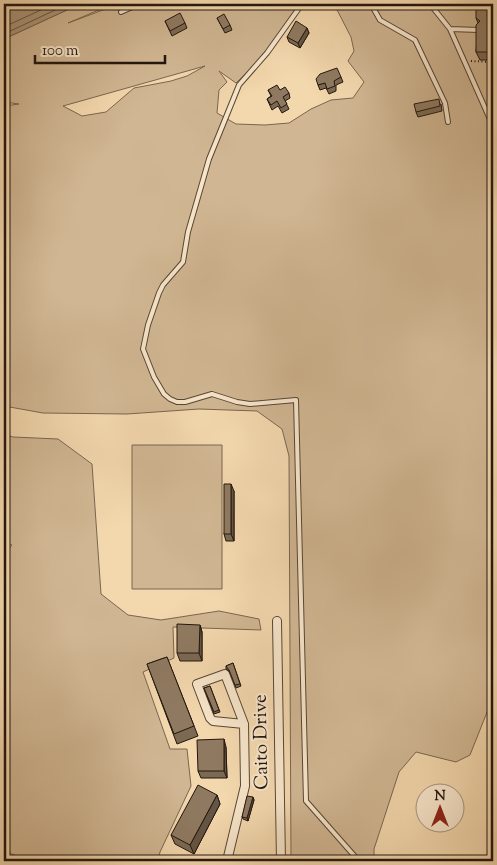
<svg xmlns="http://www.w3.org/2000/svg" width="497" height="865" font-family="'Sorts Mill Goudy',serif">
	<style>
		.green { fill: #d0b692; stroke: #7a6650; fill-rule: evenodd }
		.water { fill: #ac9577; stroke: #75624d }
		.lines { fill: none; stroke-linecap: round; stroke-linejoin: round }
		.shore { stroke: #685643; stroke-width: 1 }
		.lane-casing { stroke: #574636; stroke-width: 6 }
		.street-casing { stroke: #574636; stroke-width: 10 }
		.path { stroke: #23160f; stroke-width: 2; stroke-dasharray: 1 2.5; stroke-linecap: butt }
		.lane { stroke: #f7e5ca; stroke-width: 4 }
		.street { stroke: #f7e5ca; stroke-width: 8 }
		.wall { fill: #7b6953; stroke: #23160f }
		.shaded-wall { fill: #645544; stroke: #23160f }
		.building { fill: #8f7a61; stroke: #23160f }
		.labels { text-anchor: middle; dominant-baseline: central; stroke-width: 4; stroke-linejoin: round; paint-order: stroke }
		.street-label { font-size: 19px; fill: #23160f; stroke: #f7e5ca }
	</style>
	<rect width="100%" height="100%" fill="#f3d7ad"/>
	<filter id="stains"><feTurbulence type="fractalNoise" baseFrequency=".004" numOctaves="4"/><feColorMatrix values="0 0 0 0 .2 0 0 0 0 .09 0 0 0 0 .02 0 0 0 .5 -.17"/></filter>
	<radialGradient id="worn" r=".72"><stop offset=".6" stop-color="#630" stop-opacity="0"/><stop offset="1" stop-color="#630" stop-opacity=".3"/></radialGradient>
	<path class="green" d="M80 4H113L68 23 119 4H301L266 54 236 83 219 71 227 82 219 90 217 113 236 124 265 125 289 123 311 109 331 100 353 98 364 82 348 61 354 51 351 37 334 4H357L360 8 367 4H493V697L470 755 456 762 416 752 399 772 374 849V861H291L289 456 282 429 257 411 199 409 127 414 43 413 4 406V106L19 104 4 102V39ZM205 66 187 76 171 81 134 88 106 112 82 116 63 106Z
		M4 434 13 437 58 439 92 464 101 594 128 615 161 620 219 611 259 619 261 630 173 627 174 658 143 672 170 749H187L191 786 160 852 158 861H30L4 851V554L12 545 4 542Z
		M132 445H222V589H132Z"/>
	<path class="water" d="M4 4H80L4 39Z"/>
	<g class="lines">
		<path class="shore" d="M4 27 54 4
			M4 34 68 4"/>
		<g class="lane-casing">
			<path id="lane" d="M302 4 267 53 239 85 209 159 188 232 183 262 163 285 159 293 148 325 143 349 154 377 164 394 170 399 177 402H185L212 394 237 402 250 404 296 400 306 801 358 860
				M371 4 380 20 415 40 445 103 448 122
				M430 4 450 29 479 30
				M121 12 139 4
				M450 29 493 126"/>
		</g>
		<g class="street-casing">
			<path id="street" d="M277 621 281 861
				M225 674 244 724 213 721 210 718 197 684Z
				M227 861 245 786 244 724"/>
		</g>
		<path class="path" d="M471 61 493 62"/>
		<use href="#lane" class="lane"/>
		<use href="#street" class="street"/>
	</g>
	<path class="wall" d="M493 4V60H480L476 52 478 23 476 18 493 9Z
		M217 18 230 25 232 30 225 33Z
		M165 21 185 23 187 28 172 36Z
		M307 28 309 33 300 48 289 42 287 37Z
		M341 77 343 82 336 85V91L329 94 326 88 320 90 318 85Z
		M268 90H280L289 93 290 98 285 101 289 109 282 113 278 106 272 110 267 99 271 96Z
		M441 104 442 111 418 117 416 112Z
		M234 491V541H226L224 534Z
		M200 625 202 632V661H180L177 653Z
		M167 657 198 736 177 744 147 664Z
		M233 663 241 686 236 688 230 672 226 669V666Z
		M210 686 220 712 214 714 204 688Z
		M226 747 227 778H201L198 771Z
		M217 795 220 804 194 854 175 844 171 835Z
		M253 797 254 800 248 821 243 819 242 817Z"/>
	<path class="shaded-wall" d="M307 28 309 33 300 48 298 43Z
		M231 484 234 491V541L231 534Z
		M200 625 202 632V661L199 653Z
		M224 739 226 747 227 778 224 771Z
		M217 795 220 804 194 854 190 845Z
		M253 797 254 800 248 821 247 818Z"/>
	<path class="building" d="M493 4V52H476V25L480 21 476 18V9H493Z
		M180 13 185 23 170 31 165 21Z
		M224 14 230 25 223 29 217 18Z
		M296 21 307 28 298 43 287 37Z
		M337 68 341 77 334 81 335 86 327 89 325 83 318 85 316 79 320 74Z
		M277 85 280 90 285 87 289 93 283 97 287 104 281 108 277 101 271 105 267 99 272 96 268 90Z
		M439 99 440 106 416 112 414 104Z
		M224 484H231V534H224Z
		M177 624 200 625 199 653H177Z
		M167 657 194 726 174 734 147 664Z
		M233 663 240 684 235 685 229 670 226 666Z
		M210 686 219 710 214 712 204 688Z
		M224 739V771H198L197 740Z
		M198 785 217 795 190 845 171 835Z
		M247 796 253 797 247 818 242 817Z"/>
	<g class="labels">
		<g class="street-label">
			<text transform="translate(262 742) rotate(-91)">Caito Drive</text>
		</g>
	</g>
	<rect width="497" height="865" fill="none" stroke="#f3d7ad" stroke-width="20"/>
	<rect x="5" y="5" width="487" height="855" fill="none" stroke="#23160f" stroke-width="2.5"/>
	<rect x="10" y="10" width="477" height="845" fill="none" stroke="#23160f"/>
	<g transform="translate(440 808)"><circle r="24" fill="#f7e5ca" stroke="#a2927f"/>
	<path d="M0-4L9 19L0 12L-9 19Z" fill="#8f2418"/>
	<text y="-8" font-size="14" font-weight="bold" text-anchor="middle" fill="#23160f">N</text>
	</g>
	<path d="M35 55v8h130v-8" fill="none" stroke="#23160f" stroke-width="2.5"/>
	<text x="42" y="55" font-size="15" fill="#23160f" stroke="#f7e5ca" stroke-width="4" paint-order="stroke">100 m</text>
	<rect width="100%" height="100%" filter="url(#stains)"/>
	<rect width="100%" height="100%" fill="url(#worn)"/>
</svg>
